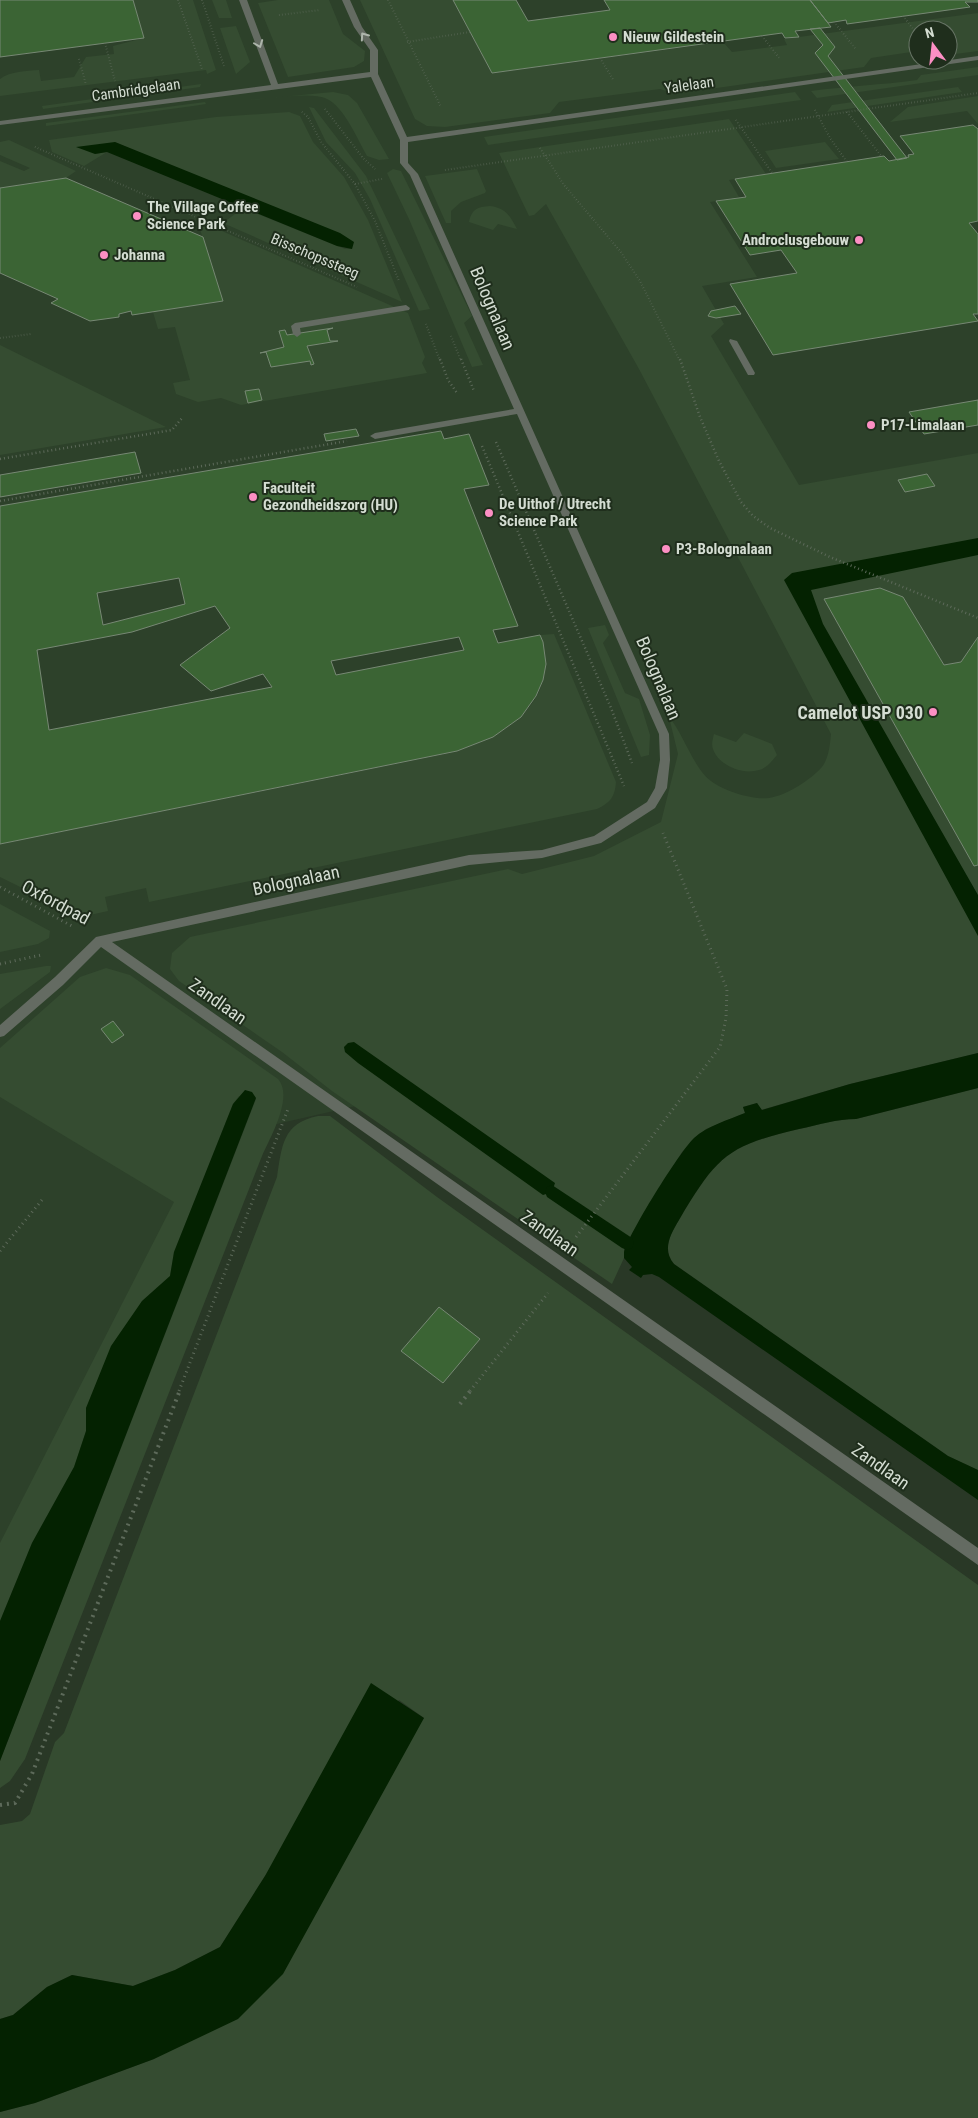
<svg xmlns="http://www.w3.org/2000/svg" width="978" height="2118" font-family="'Roboto Condensed',sans-serif">
	<style>
		.built { fill: #2d412a; fill-rule: evenodd }
		.green { fill: #354c31 }
		.water { fill: #042201 }
		.lines { fill: none; stroke-linecap: round; stroke-linejoin: round }
		.stream { fill: #042201; fill-rule: evenodd }
		.building { fill: #3b6434; stroke: #778874; fill-rule: evenodd }
		.path-far3 { stroke: #5d6a5a; stroke-width: 2; stroke-dasharray: 0.5 2.5; stroke-linecap: butt }
		.path-far2 { stroke: #5d6a5a; stroke-width: 2.5; stroke-dasharray: 1 3; stroke-linecap: butt }
		.path-far1 { stroke: #5d6a5a; stroke-width: 3; stroke-dasharray: 1 4; stroke-linecap: butt }
		.path { stroke: #5d6a5a; stroke-width: 4; stroke-dasharray: 2 5; stroke-linecap: butt }
		.minor { fill: #646b62; fill-rule: evenodd }
		.oneway { stroke: #adb5ab }
		.poi-dot { fill: #fc8fc3; stroke: #1f2e1c; stroke-width: 2 }
		.labels { text-anchor: middle; dominant-baseline: central; stroke-width: 4; stroke-linejoin: round; paint-order: stroke }
		.far-poi-label { font-size: 15px; font-weight: bold; fill: #d4ddd2; stroke: #1f2e1c; text-anchor: start }
		.far-street-label { font-size: 15px; fill: #d4ddd2; stroke: #1f2e1c }
		.street-label { font-size: 18px; fill: #d4ddd2; stroke: #1f2e1c }
		.poi-label { font-size: 18px; font-weight: bold; fill: #d4ddd2; stroke: #1f2e1c; text-anchor: end }
	</style>
	<rect width="100%" height="100%" fill="#293826"/>
	<path class="built" d="M0 0H978V965L259 1128 0 1731ZM918 30H948V60H918Z"/>
	<path class="green" d="M133 0H193L216 70 207 74 206 70 0 96V79C11 71 26 71 39 70L41 81 74 77 86 57 114 54 113 46 144 38Z
		M212 0H226L232 18H219Z
		M278 0H329L343 34 365 51 364 61 354 67 288 77 258 3Z
		M360 0H453L493 73 723 42 732 52 787 45 784 39 978 13V51L948 55V30H918V51L871 58 864 67 675 94 660 89 559 102 550 113 445 127 427 126 415 119Z
		M236 26 250 62 236 74 220 28Z
		M978 67V75L817 98 811 91C847 86 881 85 917 80L921 75Z
		M201 84 200 87 43 109 42 106Z
		M958 87 962 92 827 112 832 105Z
		M333 92 348 95 357 103 389 159 379 160 367 156C358 140 344 107 327 99 311 91 268 99 249 100Z
		M795 92 801 100 488 145 484 137Z
		M978 96V124L967 111 890 122 908 107Z
		M205 102 206 104 193 106 46 126V123Z
		M309 107 314 108 366 176 430 309 419 311 370 199 355 173 326 142Z
		M289 112 300 116 313 142 344 177 368 220 402 302 223 223 243 208 345 249H352L115 142 95 154 107 152 84 166 52 152 49 140 216 117Z
		M729 119 766 174 729 180 739 197 710 202 757 277 702 286 724 324 711 336 799 485 978 453V1053L850 1084 761 1110 757 1103 743 1107 745 1113 706 1129 682 1152 624 1247V1258L612 1284 332 1091 282 1052 179 981 170 969 172 953 190 937 508 869 522 874 594 856 661 822 678 754 669 717C683 733 694 769 711 781 724 791 752 800 769 798 788 795 810 780 822 767 829 758 830 744 831 734L639 369 546 204 534 215 529 216 499 153Z
		M9 140 76 171 66 178 0 188V161L24 171 30 168 0 155V142Z
		M825 142 839 159 776 168 765 151Z
		M393 169 401 171 472 316 464 323 483 365 472 367 409 219 387 173Z
		M477 169 486 191 485 193 461 202 451 211V223H446L425 176Z
		M490 206C506 208 510 216 517 229L498 224 493 230 469 222C472 209 477 207 490 206Z
		M197 220 408 313 425 357 422 363 427 373 241 405 221 398 198 402 176 394 173 383 190 380 175 327 158 329 153 312 223 301Z
		M0 345 166 427 0 455Z
		M605 625 609 635 603 643 625 693 639 699 650 735 649 755 641 757 588 628Z
		M554 634 616 782C615 797 610 803 597 809L149 902 146 888 105 897 108 911 81 917 0 877V844L450 753C493 740 549 712 545 658 545 651 542 643 540 635Z
		M744 733 772 744 777 755C772 761 767 768 759 770 743 775 719 766 713 749 711 745 713 738 714 734L736 742Z
		M0 904 50 931 49 938 38 944 0 952Z
		M46 966H51L50 972 0 1009V974Z
		M106 968 130 975 278 1079C294 1097 270 1138 262 1156L25 1759 10 1781 0 1788V1761L256 1099 239 1096 233 1104 174 1252 170 1276 142 1301 86 1408V1431L74 1467 32 1543 0 1621V1543L174 1202 0 1097V1048L80 977Z
		M978 1088V1470L948 1456 674 1264C662 1249 670 1235 679 1220 717 1156 727 1146 799 1129 818 1125 837 1119 856 1119Z
		M318 1116H330L437 1197 978 1585V2118H0V2112L35 2103 154 2059 424 1718 399 1700 265 1876 220 1947 175 1970 133 1986 72 1975 47 1987 13 2015 0 2019V1825L22 1821 30 1814 55 1742 64 1733 277 1177C282 1147 282 1123 318 1116Z"/>
	<path class="water" d="M115 142 340 233 354 242 352 249 337 246 107 152 95 154 76 147Z
		M978 538V555L811 590 823 624 978 895V936L784 580 792 573Z
		M354 1042 555 1183 552 1192 543 1195 358 1063 345 1052 344 1047 348 1043Z
		M978 1053V1088L856 1119C837 1119 818 1125 799 1129 727 1146 717 1156 679 1220 670 1235 662 1250 674 1264L948 1456 978 1470V1500L659 1277 652 1274 643 1275 641 1278 629 1270 632 1267 624 1258V1253C627 1236 680 1151 694 1138 707 1126 728 1120 745 1113L743 1107 757 1103 762 1110 850 1084Z
		M245 1090 252 1092 256 1098 0 1761V1621L32 1543 74 1467 86 1431V1408L111 1346 142 1301 170 1276 174 1252 233 1104Z
		M371 1683 424 1718 283 1974 238 2019 154 2059 35 2103 0 2112V2019L13 2015 47 1987 72 1975 133 1986 175 1970 220 1947 265 1876Z"/>
	<g class="lines">
		<path class="stream" d="M552 1185 632 1238 634 1243 632 1248 627 1250 622 1248 547 1197 545 1192 547 1187Z"/>
	</g>
	<path class="building" d="M0 0H133L144 38 0 57Z
		M453 0H516L528 21 610 10 604 0H810L831 27 795 31 799 37 785 38 782 33 492 73Z
		M810 0H978V2H965L970 7 847 24 846 20 828 23Z
		M820 28 835 47 828 56 907 158 897 160 815 53 823 45 810 29Z
		M973 125 978 129V221L969 223 978 234V314H973L978 321 773 355 730 284 797 273 781 250 750 255 716 201 746 197 735 179 884 156 889 161 909 157 908 155 914 154 900 136Z
		M66 178 203 237 223 301 132 315 131 311 119 314V317L90 321 51 303 58 299 0 273V188Z
		M735 306 741 314 716 318 708 316 711 311Z
		M333 328 327 330 330 341H338L307 346 314 364 311 365 310 361 271 367 266 352 260 353 284 347 279 331 285 330 287 335Z
		M259 389 262 400 248 403 245 391Z
		M978 400V425L924 434 909 412Z
		M356 429 359 436 326 441 324 434Z
		M441 431 444 439 469 434 489 485 464 489 518 626 493 630 498 643 540 635 543 642 546 664 543 680 536 696 521 717 493 737 457 751 0 844V506ZM179 578 185 604 103 625 97 593ZM215 606 230 628 180 665 211 691 263 674 272 687 49 730 37 650 132 632ZM459 637 464 650 336 675 331 661Z
		M135 452 141 473 0 497V475Z
		M927 474 935 486 905 492 898 480Z
		M880 588 903 597 944 665 961 662 978 637V865L974 866 824 599Z
		M113 1021 124 1035 112 1043 101 1029Z
		M439 1307 480 1339 443 1383 401 1351Z"/>
	<g class="lines">
		<path class="path-far3" d="M178 0 202 69
			M202 0 224 66
			M388 0 441 107
			M279 15 320 10
			M903 16 918 35
			M834 22 855 48
			M762 36 780 59
			M407 42 470 32
			M105 43 115 81
			M600 58 614 81
			M79 59 86 85
			M325 109 363 158 375 169
			M815 110 830 138 847 162
			M302 112 308 117 321 142 355 184 375 221 399 281
			M847 112 882 157
			M736 120 772 173
			M35 147 357 287
			M540 148 564 185 620 251 640 281 680 361
			M445 170 978 93
			M355 184 382 179
			M426 324 440 361
			M451 336 461 361
			M0 338 31 334"/>
		<path class="path-far2" d="M440 359 448 380 457 393
			M461 359 474 391
			M680 359 700 417 719 461 741 502 753 516 770 528 830 557 978 618
			M496 442 611 708 632 763
			M482 446 624 786
			M0 459 172 430 183 417
			M0 501 347 441"/>
		<path class="path-far1" d="M0 887 72 926
			M0 964 41 955
			M576 1237 720 1047 726 1018 727 989 663 833
			M0 1251 42 1200
			M179 1391 288 1109
			M470 1391 548 1293"/>
		<path class="path" d="M460 1404 471 1390
			M0 1805 15 1803 32 1774 180 1390"/>
		<path class="minor" d="M239 0H247L278 84 370 72V50L354 27 342 0H350L362 27 378 50V74L407 137 978 56V60L408 142V163L418 174 669 734 670 760 667 788 655 808 601 843 542 858 469 865 112 942 978 1548V1565L101 947 63 985 4 1036 0 1037V1025L55 977 96 937 469 855 542 850 594 836 647 802 655 788 660 760 659 734 517 414 375 439 370 436 375 433 514 409 410 175 400 163V140L371 77 0 125V121L271 85Z
			M406 305 410 308 409 310 300 328 301 334 297 337 293 334 291 326 295 323Z
			M730 339 737 341 755 373 754 375H748L729 341Z"/>
	</g>
	<defs><path id="oneway-chevron" d="M-2-3.5L2.5 0L-2 3.5" fill="none" stroke-width="1.6" stroke-linecap="round" stroke-linejoin="round" transform="scale(1.25)"/></defs>
	<g class="oneway">
		<use href="#oneway-chevron" transform="translate(364 36) rotate(-125)"/>
		<use href="#oneway-chevron" transform="translate(259 44) rotate(69)"/>
	</g>
	<g class="poi-dot">
		<circle cx="613" cy="37" r="5"/>
		<circle cx="137" cy="216" r="5"/>
		<circle cx="859" cy="240" r="5"/>
		<circle cx="104" cy="255" r="5"/>
		<circle cx="871" cy="425" r="5"/>
		<circle cx="253" cy="497" r="5"/>
		<circle cx="489" cy="513" r="5"/>
		<circle cx="666" cy="549" r="5"/>
		<circle cx="933" cy="712" r="5"/>
	</g>
	<g class="labels">
		<g class="far-poi-label">
			<text x="623" y="37">Nieuw Gildestein</text>
			<text x="147" y="207">The Village Coffee<tspan x="147" dy="17">Science Park</tspan></text>
			<text x="849" y="240" text-anchor="end">Androclusgebouw</text>
			<text x="114" y="255">Johanna</text>
			<text x="881" y="425">P17-Limalaan</text>
			<text x="263" y="488">Faculteit<tspan x="263" dy="17">Gezondheidszorg (HU)</tspan></text>
			<text x="499" y="504">De Uithof / Utrecht<tspan x="499" dy="17">Science Park</tspan></text>
			<text x="676" y="549">P3-Bolognalaan</text>
		</g>
		<g class="far-street-label">
			<text transform="translate(689 85) rotate(-8)">Yalelaan</text>
			<text transform="translate(136 90) rotate(-8)">Cambridgelaan</text>
			<text transform="translate(315 256) rotate(23)">Bisschopssteeg</text>
		</g>
		<g class="street-label">
			<text transform="translate(493 308) rotate(67)">Bolognalaan</text>
			<text transform="translate(659 678) rotate(67)">Bolognalaan</text>
			<text transform="translate(296 880) rotate(-12)">Bolognalaan</text>
			<text transform="translate(56 902) rotate(28)">Oxfordpad</text>
			<text transform="translate(218 1001) rotate(35)">Zandlaan</text>
			<text transform="translate(550 1233) rotate(35)">Zandlaan</text>
			<text transform="translate(881 1466) rotate(35)">Zandlaan</text>
		</g>
		<g class="poi-label">
			<text x="923" y="712">Camelot USP 030</text>
		</g>
	</g>
	<g transform="translate(933 45) rotate(345)"><circle r="24" fill="#1f2e1c" stroke="#677465"/>
	<path d="M0-4L9 19L0 12L-9 19Z" fill="#fc8fc3"/>
	<text y="-8" font-size="14" font-weight="bold" text-anchor="middle" fill="#d4ddd2">N</text>
	</g>
</svg>
